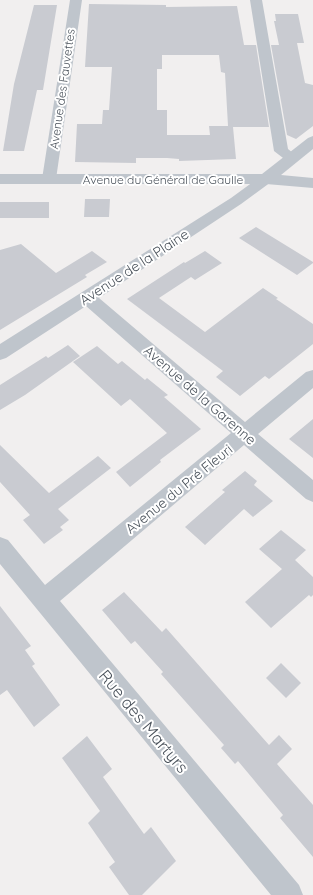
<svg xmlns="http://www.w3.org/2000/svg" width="313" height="895" font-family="Quicksand,sans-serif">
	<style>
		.building { fill: #c9cbd1; fill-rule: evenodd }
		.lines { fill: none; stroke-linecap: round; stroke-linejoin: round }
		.minor { fill: #bfc5cc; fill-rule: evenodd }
		.tertiary { fill: #bfc5cc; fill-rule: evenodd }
		.labels { text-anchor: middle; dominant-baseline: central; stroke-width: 4; stroke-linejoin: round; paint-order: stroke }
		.far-street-label { font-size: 12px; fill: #49515a; stroke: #fff }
		.street-label { font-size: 14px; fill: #49515a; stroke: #fff }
		.near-street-label { font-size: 17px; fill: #49515a; stroke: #fff }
	</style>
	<rect width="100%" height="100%" fill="#f1efef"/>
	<path class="building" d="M89 4 166 5V7L237 6 244 45H256L269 127H233L236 159 179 161V159L167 158H136V163L75 162 77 124H102L103 110H109L112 67H85ZM162 55H219L221 72 225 73 228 126H209L210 135H167V110H157V69H162Z
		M34 5H57L43 90H37L24 151H3L14 84Z
		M275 14H298L304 43H297L305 83 313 85V126L296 139 287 135 271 45H279L274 21H276Z
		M85 199H110L109 217H84Z
		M0 202H49V218H0Z
		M256 227 313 262V263L297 275 239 238Z
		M21 244 56 273 92 251 107 262 85 275 87 277 0 330V250Z
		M205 251 222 263 195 280 191 277 159 298 205 332 263 288 278 298 276 299 313 324V344L269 379 265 376 240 396 216 377 223 371 127 299 184 262 185 263Z
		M68 345 80 356 25 395 0 410V385L46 356 48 358Z
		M97 346 118 364 122 361 145 380 147 378 168 395 164 397 201 429 160 460 161 462 130 487 116 472 167 433 130 399 121 406 73 362Z
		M313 419V458L289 439Z
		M0 445 49 493 98 456 111 468 58 509 69 520 60 527 63 530 44 544 23 520 30 515 0 482Z
		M245 471 257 481 254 485 273 501 253 517 244 509 205 545 185 527 225 492 222 490Z
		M281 530 306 550 295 560 313 577V595L311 597 309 595 271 628 245 602 282 569 259 549Z
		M124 592 162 632 166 628 269 745 279 735 292 749 277 764 313 805V857L280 818 283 815 238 761 235 764 221 748 224 745 161 674 163 672 135 641 131 644 102 610Z
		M0 606 31 646 25 650 35 664 32 666 60 705 34 727 7 690 0 695Z
		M281 663 301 683 286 698 266 678Z
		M87 736 112 769 103 777 144 834 151 827 176 861 142 895H129L109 867 115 862 88 823 100 811 62 758Z"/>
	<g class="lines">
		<path class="minor" d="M70 0H82L56 179 54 182H44L42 179Z
			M250 0H262L288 149 299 158 297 161H287L274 151Z
			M266 174 271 176 273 179 271 182 241 204 99 298 245 422 306 372 313 370V388L258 434 313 480V502L306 499 244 445 60 601 299 885 303 895H271L0 564V537L8 540 45 585 231 433 86 306 6 358 0 360V344L231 198 261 176Z"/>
		<path class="tertiary" d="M313 136V149L281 175 313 178V188L266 184H0V174H262L308 138Z"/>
	</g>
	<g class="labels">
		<g class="far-street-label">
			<text transform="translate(62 89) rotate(-82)">Avenue des Fauvettes</text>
			<text x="163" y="179">Avenue du Général de Gaulle</text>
		</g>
		<g class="street-label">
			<text transform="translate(134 267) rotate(-33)">Avenue de la Plaine</text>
			<text transform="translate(200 395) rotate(41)">Avenue de la Garenne</text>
			<text transform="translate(179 489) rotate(-39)">Avenue du Pré Fleuri</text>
		</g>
		<g class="near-street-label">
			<text transform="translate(144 721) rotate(50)">Rue des Martyrs</text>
		</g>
	</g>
</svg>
